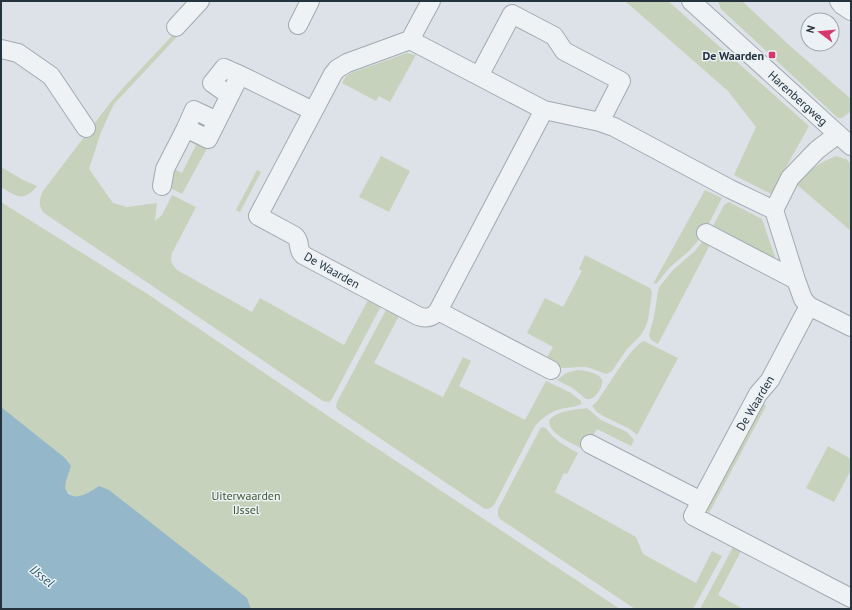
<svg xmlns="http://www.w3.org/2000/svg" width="852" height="610" font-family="'PT Sans',sans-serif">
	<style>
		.green { fill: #c6d2bc }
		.water { fill: #94b8ca }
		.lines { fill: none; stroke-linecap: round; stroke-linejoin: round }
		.minor-casing { stroke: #a1aab1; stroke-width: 20 }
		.minor { stroke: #eff2f5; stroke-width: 18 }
		.poi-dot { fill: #d6376d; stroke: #ebf1f5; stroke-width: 1.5 }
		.labels { text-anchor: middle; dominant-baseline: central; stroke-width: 3; stroke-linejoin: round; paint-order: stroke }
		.poi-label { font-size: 12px; font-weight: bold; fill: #25333e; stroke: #ebf1f5; text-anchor: end }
		.street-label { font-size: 12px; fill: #25333e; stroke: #ebf1f5 }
		.park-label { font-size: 12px; fill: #415b31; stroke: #ebf1f5 }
		.water-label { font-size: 13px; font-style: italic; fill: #2d5a74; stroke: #ebf1f5 }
	</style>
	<rect width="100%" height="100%" fill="#dce2e7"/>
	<path class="green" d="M625 1H668L809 126 771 194 734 175 756 127 728 91Z
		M718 1H742L789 45 851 99V111L842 118H838L721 9Z
		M186 21 189 24 114 104 101 132 89 169 113 203 127 207 157 203 155 221 162 215 172 195 196 207 172 253C170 262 171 263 177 270L252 312 260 298 344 345 368 300 381 306 332 399 329 402 323 401 44 213C38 205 39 200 43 191L110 103 123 88Z
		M407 53 416 55 390 102 379 96 376 101 342 83 346 76 351 73Z
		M188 138 210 143 182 194 167 186 172 168 182 173 196 145 187 140Z
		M381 156 410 171 389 212 359 197Z
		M836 156 846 159 851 164V231L796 184C809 171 818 163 836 156Z
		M1 167 23 180 37 186C24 203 16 196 1 187Z
		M257 170 261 172 240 212 236 210Z
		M705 190 722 198 704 233 697 242 689 251 670 267 657 283 653 284Z
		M1 202 149 295 334 420 620 609H210L68 492 1 444Z
		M729 202 762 219 777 263 711 230 724 205Z
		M705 238 712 241 658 344 651 340 649 335 654 317 658 291 660 286 673 270 695 251Z
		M585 255 650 288 652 293 648 320 645 328 641 335 627 349 612 371 606 374 587 367H580L564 368 555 367 545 361 553 347 527 333 545 298 563 307 582 271 579 269Z
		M386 310 399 316 374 363 443 397 463 357 471 361 459 386 525 420 546 381 571 393 581 401V404C576 407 571 407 565 408 553 410 544 416 535 426L494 505C491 508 489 509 485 509L338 410 336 407 337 402Z
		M644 341 678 358 637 435 630 429 603 416 597 412 592 406C595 403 598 401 600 397 610 384 630 347 644 341Z
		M577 370C584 370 600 373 602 380 604 386 595 399 589 399 585 400 582 395 579 393 573 387 564 384 557 380L566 373Z
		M762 403 766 406 709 513 706 509Z
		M587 408 601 420 627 432 634 440 631 446 597 429 592 437 588 435 581 448C571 443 545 432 550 419 560 410 574 410 587 408Z
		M542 427 546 428C554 440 565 446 578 453L567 474 564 473 555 492 636 537 643 554 696 583 712 551 722 556 693 609H635L500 519 498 516V509L540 429Z
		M828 446 851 459V470L834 502 806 488Z
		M733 547 741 551 718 595 743 609H700Z"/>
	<path class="water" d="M1 407 65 458 71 466 66 481 65 488C65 489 68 493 69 494 78 501 91 491 99 486L109 490 247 598 251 609H1Z"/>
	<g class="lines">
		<g class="minor-casing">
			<path id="minor" d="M431 1 410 40 347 63 337 69 333 74 258 216 295 236C302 243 296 248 303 255L418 316C426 319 432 318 438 311L544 110
				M691 1 851 146
				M839 1 842 5 851 11
				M298 25 310 1
				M176 27 200 1
				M410 40 544 110 600 122 614 127 730 189 774 210 796 280 803 299 809 306 770 380 758 394 693 516 851 598
				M1 49 18 53 51 76 86 128
				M479 76 512 14 554 36 564 51 621 81 600 122
				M229 95 212 83 224 68 240 75
				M186 128 194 110 217 121
				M162 186 165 169 186 128 208 139 240 75 313 111
				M774 210 790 178 817 150 838 134
				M706 233 796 280
				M809 306 851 327
				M438 311 551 370
				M590 444 701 501"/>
		</g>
		<use href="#minor" class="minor"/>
	</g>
	<rect class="poi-dot" x="768" y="51" width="8" height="8" rx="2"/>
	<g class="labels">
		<g class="poi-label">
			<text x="764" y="55">De Waarden</text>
		</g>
		<g class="street-label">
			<text transform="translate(798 98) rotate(42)">Harenbergweg</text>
			<text transform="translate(332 270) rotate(29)">De Waarden</text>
			<text transform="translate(755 403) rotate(-59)">De Waarden</text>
		</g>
		<g class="park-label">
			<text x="246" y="495">Uiterwaarden<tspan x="246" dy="14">IJssel</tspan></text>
		</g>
		<g class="water-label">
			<text transform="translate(42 576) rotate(39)">IJssel</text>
		</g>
	</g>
	<rect width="852" height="610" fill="none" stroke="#25333e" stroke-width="4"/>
	<g transform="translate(820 32) rotate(286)"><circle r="19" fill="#ebf1f5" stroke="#9ca5ac"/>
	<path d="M0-3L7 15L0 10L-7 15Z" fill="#d6376d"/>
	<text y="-6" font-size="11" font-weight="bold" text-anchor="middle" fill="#25333e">N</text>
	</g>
</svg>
